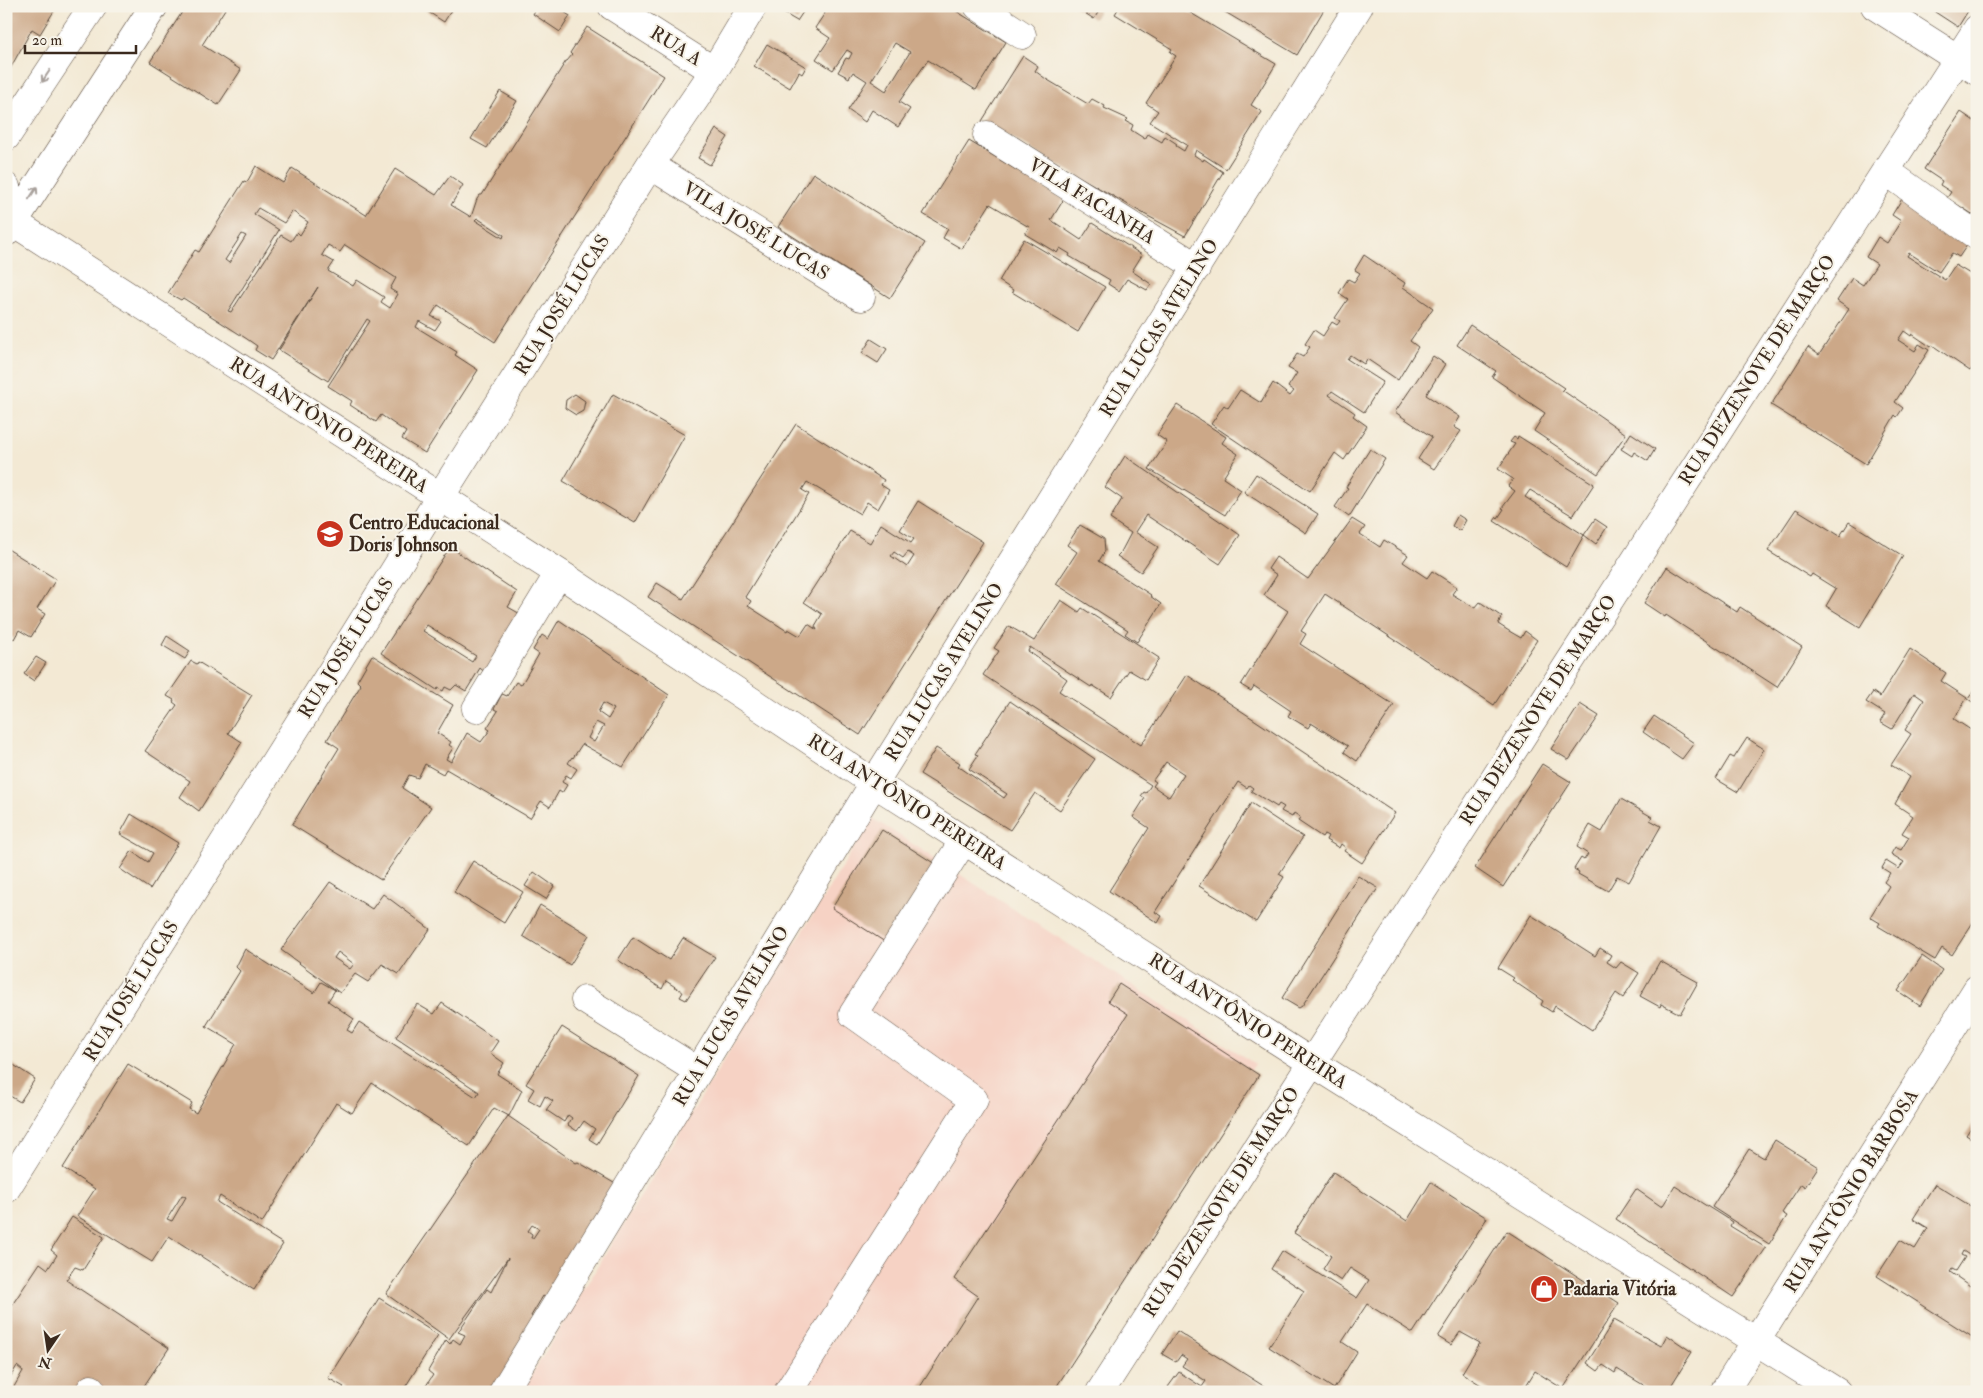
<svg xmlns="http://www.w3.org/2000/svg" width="1983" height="1398" font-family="'IM FELL Double Pica',serif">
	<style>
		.built { fill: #f6d2c4 }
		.building { fill: #cca888; fill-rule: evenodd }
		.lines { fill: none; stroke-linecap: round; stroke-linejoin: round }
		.minor-casing { stroke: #574739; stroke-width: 29 }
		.minor { stroke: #fff; stroke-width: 28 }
		.oneway { stroke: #a79f9a }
		.labels { text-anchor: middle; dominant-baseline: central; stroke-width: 4; stroke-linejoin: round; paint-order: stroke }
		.street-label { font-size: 19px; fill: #3b2a1e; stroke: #f7f3e8 }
		.poi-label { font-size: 19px; font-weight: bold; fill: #3b2a1e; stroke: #f7f3e8; text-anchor: start }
	</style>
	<rect width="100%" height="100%" fill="#f7f3e8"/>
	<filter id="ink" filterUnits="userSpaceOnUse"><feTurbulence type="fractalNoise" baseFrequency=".02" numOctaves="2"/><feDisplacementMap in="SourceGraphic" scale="10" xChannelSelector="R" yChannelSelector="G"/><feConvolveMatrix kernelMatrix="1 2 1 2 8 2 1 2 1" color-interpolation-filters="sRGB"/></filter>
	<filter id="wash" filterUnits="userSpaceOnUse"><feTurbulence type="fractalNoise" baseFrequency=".0096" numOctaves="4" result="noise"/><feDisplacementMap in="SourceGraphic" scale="20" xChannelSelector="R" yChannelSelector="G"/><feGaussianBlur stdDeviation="1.12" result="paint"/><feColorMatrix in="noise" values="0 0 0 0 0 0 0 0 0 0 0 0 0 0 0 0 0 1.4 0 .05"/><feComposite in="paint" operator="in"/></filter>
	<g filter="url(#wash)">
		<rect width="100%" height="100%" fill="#f3e9d4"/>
		<path class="built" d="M872 818 1255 1064 1045 1392H521Z"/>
		<g id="blocks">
			<path class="building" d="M6 6H57L40 34 32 29 6 76Z
				M186 6H227L202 45 241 70 218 105 150 62Z
				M412 6H454L444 22 419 6 417 10Z
				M538 6H555L570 16 560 32 533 14Z
				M790 6H807L797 21 785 14Z
				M822 6H948L1006 42 976 90 928 60 899 102 910 109 898 127 872 110 865 122 848 110 867 81 853 72 849 78 838 72 846 58 849 59 852 53 847 50 833 70 816 59 830 38 815 28 827 10ZM895 43 910 52 886 91 871 81Z
				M1074 6H1102L1094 19Z
				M1120 6H1179L1276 64 1251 105 1262 112 1226 169 1196 150 1194 155 1203 161 1204 159 1223 172 1185 236 1146 215 982 121 1023 56 1038 66 1035 71 1046 79 1088 104 1092 99 1105 106 1104 108 1128 119 1126 121 1133 125 1131 130 1145 139 1148 134 1162 142 1165 136 1177 144 1176 146 1184 151 1187 145 1150 122 1158 111 1146 103 1176 56 1170 52 1172 49 1115 14Z
				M1215 6H1326L1297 55Z
				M1939 6H1971L1958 27 1935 12Z
				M587 27 664 76 495 342 438 305 431 316 441 321 435 330 419 321 416 327 457 352 455 355 478 370 425 453 402 439 406 432 381 415 376 422 350 405 352 401 328 386 370 321 367 319 328 381 279 350 318 287 271 360 255 350 257 346 247 339 183 298 181 300 168 293 195 250 199 252 244 181 247 182 256 166 283 183 292 168 366 215 395 169 436 195 450 176 463 185 451 205 471 217 477 199 480 195H482L566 61H567L572 55 570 53ZM258 208 284 223 292 211 308 222 300 235 297 232 291 241 281 235 231 312 228 311 279 230 254 214ZM477 218 504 235 503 238 475 220ZM242 234 246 236 229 263 225 260ZM328 245 340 252 345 245 396 278 390 289 398 294 390 308 381 302 384 297 357 280 353 286 328 271 334 262 322 255Z
				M767 44 806 67 802 74 799 72 790 88 754 66Z
				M500 91 517 101 487 148 471 139Z
				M1961 112 1977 123V217L1947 198 1951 192 1940 185 1942 181 1924 169Z
				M716 129 728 137 710 165 698 158Z
				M969 141 1064 199 1051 220 1081 240 1092 223 1142 255 1132 271 1151 284 1147 290 1127 279 1119 291 1108 284 1110 280 1069 256 1070 254 1060 248 1057 253 1025 234 1029 227 990 204 962 249 943 238 948 229 923 214Z
				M813 173 925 243 890 298 778 227Z
				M1905 194 1971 239 1959 257 1952 253 1939 272 1909 253 1907 256 1945 280 1955 265 1977 278V365L1975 364 1970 371 1932 345 1931 347 1912 334 1911 336 1904 331 1898 340 1915 351 1919 344 1929 350 1895 402 1903 408 1897 417 1895 415 1866 464 1771 405 1808 347 1819 355 1849 309 1837 301 1852 278 1863 285 1877 264 1866 257 1878 237 1887 243 1901 221 1892 215Z
				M1024 239 1105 287 1078 332 1012 292 1013 290 999 281Z
				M1364 255 1405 283 1403 287 1433 308 1410 341 1418 347 1398 380 1367 359 1364 364 1350 355 1347 359 1383 382 1364 412 1332 391 1329 395 1355 413 1353 416 1367 426 1344 460 1335 453 1310 491 1211 424 1224 405 1228 408 1240 390 1261 403 1273 383 1290 396 1294 391 1288 387 1297 373 1288 368 1297 354 1303 357 1310 347 1305 344 1314 330 1323 336 1332 322 1337 325 1340 321 1335 318 1348 299 1339 293 1348 279 1354 282 1360 273 1355 270Z
				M1470 325 1564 388 1562 390 1626 434 1598 474 1534 431 1545 413 1492 377 1496 371 1457 345Z
				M871 339 887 349 878 363 862 353Z
				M1433 356 1445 364 1426 395 1460 417 1454 427 1461 431 1434 469 1418 459 1432 437 1395 412Z
				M575 394 585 401 583 411 576 415 565 408 566 400Z
				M613 394 685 435 635 523 563 481Z
				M1177 405 1226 437 1222 443 1238 454 1223 478 1241 490 1225 515 1149 469 1167 442 1157 435Z
				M796 424 884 480 881 485 889 490 878 509 867 502 860 514 807 482 802 490 809 494 745 597 751 601 748 606 787 631 788 629 800 636 808 624 817 630 815 626 822 614 804 602 850 531 870 543 881 524 911 543 914 539 900 530 918 501 983 542 860 735 648 597 657 583 683 599ZM894 552 903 558 908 552 914 556 907 567 891 556Z
				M1631 433 1655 449 1648 461 1634 452 1632 456 1621 449Z
				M1518 436 1594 484 1573 516 1530 490 1525 497 1584 535 1566 567 1494 521 1497 517 1498 518 1504 509 1502 508 1515 491 1508 486 1513 479 1498 469 1515 444 1510 442 1514 437 1517 439Z
				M1370 449 1385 459 1349 517 1335 507 1348 488 1346 487Z
				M1125 456 1240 535 1220 564 1146 515 1135 532 1158 547 1141 572 1117 556 1121 552 1131 533 1110 519 1122 499 1105 487Z
				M1256 474 1318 514 1306 533 1244 492Z
				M1796 509 1840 536 1849 522 1903 556 1860 627 1826 606 1836 589 1812 574 1810 577 1768 551Z
				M1458 515 1466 520 1460 531 1452 526Z
				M1352 519 1365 527 1360 534 1380 547 1384 540 1408 555 1403 562 1427 578 1432 571 1457 587 1452 594 1463 601 1475 608 1480 602 1502 617 1498 624 1509 631 1521 638 1525 631 1537 640 1494 705 1325 594 1301 631 1306 634 1300 644 1394 705 1357 761 1344 752 1348 746 1311 723 1308 728 1288 716 1291 711 1254 686 1251 691 1241 685 1288 611 1264 595 1277 575 1268 569 1276 557 1308 579Z
				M1595 519 1607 527 1596 544 1584 535Z
				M1080 525 1104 539 1105 551 1099 561 1151 595 1150 596 1161 604 1137 642 1125 634 1128 630 1056 584 1077 552 1067 545Z
				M450 547 517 592 508 607 524 616 488 675 480 668 466 691 456 685 451 690 445 687 443 691 438 688 437 690 381 653ZM427 625 476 656 472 662 423 631Z
				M6 548 56 579 37 609 45 614 31 637 19 630 14 639 6 634Z
				M1667 567 1737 612 1740 607 1802 647 1777 687 1666 615 1665 617 1644 603Z
				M1061 600 1079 612 1082 608 1159 658 1146 680 1129 670 1111 697 1092 685 1091 687 1030 647 1028 651 1067 679 1059 691 1141 745 1187 675 1395 813 1362 863 1344 851 1346 848 1341 844 1339 848 1326 840 1328 836 1324 834 1322 837 1298 821 1300 817 1294 813 1292 817 1281 811 1284 807 1279 804 1277 807 1251 791 1253 788 1249 785 1247 788 1238 782 1155 912 1162 916 1158 923 1109 891 1149 828 1133 817 1145 798 1141 796 1144 792 1146 793 1151 785 983 675 999 651 994 648 1009 626 1034 641ZM1166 762 1184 774 1169 797 1153 786 1156 782 1153 780Z
				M559 620 669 695 623 767 582 744 573 758 572 757 568 763 577 769 571 778 566 775 562 782 567 785 562 793 559 791 550 807 541 801 530 818 446 769 443 774 425 764 418 778 409 775 402 788 431 807 381 880 292 825 339 748 327 740 361 685 357 681 372 655 453 705 437 733 451 742 449 745 453 748 446 759 451 762 467 733 481 742 490 730 487 728 498 711 494 709 502 694 507 696 516 682 521 685 539 654 533 650 542 635 548 639ZM603 703 614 709 608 719 598 712ZM596 722 604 726 594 742 588 738Z
				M167 636 190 651 185 659 162 645Z
				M1910 649 1946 673 1941 681 1967 698 1954 719 1977 734V916L1952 955 1942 948 1935 960 1878 926 1880 923 1870 917 1889 886 1884 882 1890 873 1882 868 1886 861 1899 869 1904 862 1891 854 1895 847 1901 850 1909 837 1902 833 1913 816 1895 804 1910 777 1891 765 1911 734 1905 730 1924 700 1914 693 1892 729 1880 722 1885 714 1866 702 1873 692 1880 697Z
				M36 657 46 663 34 681 24 674Z
				M191 661 197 664 198 662 252 695 228 733 242 742 199 811 180 797 190 781 145 751 177 705 173 702 174 700 167 696Z
				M1977 686V705L1968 699Z
				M1010 701 1095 759 1060 810 1035 793 1010 830 920 774 936 748 960 763 958 766 1004 798 1007 794 969 769 978 755 975 754Z
				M1580 704 1599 716 1569 760 1551 749Z
				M1654 716 1694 743 1682 759 1643 732Z
				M1747 738 1764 749 1738 792 1716 779 1730 756 1734 758Z
				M1542 764 1571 782 1503 887 1475 868Z
				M1621 799 1652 817 1650 820 1661 826 1629 882 1617 876 1608 891 1578 874 1579 872 1574 869 1581 858 1584 860 1588 854 1577 847 1590 825 1602 832Z
				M1251 803 1303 837 1279 874 1284 877 1256 922 1199 886Z
				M131 814 178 843 150 889 120 869 132 851 148 862 153 853 120 834Z
				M882 830 946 871 896 949 832 908Z
				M473 861 523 892 504 923 454 892Z
				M534 872 554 886 546 899 525 886Z
				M1358 876 1378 888 1302 1006 1299 1008 1282 998Z
				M330 882 372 909 383 894 430 929 399 974 382 964 368 982 355 974 340 993 281 950ZM338 952 354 964 350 969 334 958Z
				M540 905 589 935 570 965 523 936Z
				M1531 915 1595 956 1600 948 1611 955 1607 962 1616 968 1621 962 1639 973 1623 998 1616 993 1592 1030 1555 1006 1552 1012 1541 1005 1543 1001 1512 980 1514 978 1498 968Z
				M633 937 669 960 683 938 715 957 686 1000 680 997 683 992 666 981 662 989 618 960Z
				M245 949 314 993 321 982 335 990 328 1001 354 1019 347 1030 352 1033 359 1022 476 1097 479 1092 396 1037 417 1004 434 1014 442 1003 498 1041 490 1053 504 1063 497 1074 522 1090 509 1116 494 1108 469 1146 372 1083 352 1113 336 1103 262 1223 220 1196 217 1202 283 1244 254 1290 169 1236 152 1262 77 1216 95 1189 63 1168 128 1064 192 1103 189 1109 196 1113 236 1044 206 1026 240 971 236 967ZM182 1195 186 1197 172 1221 167 1219Z
				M1922 956 1942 970 1920 1006 1898 991Z
				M1660 961 1698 982 1680 1014 1661 1004 1660 1007 1640 996Z
				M1119 984 1259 1075 1053 1392H928L920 1387 978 1296 954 1279 1128 1014 1108 1001Z
				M562 1027 639 1076 597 1144 589 1139 595 1129 584 1121 577 1131 568 1125 572 1118 568 1115 564 1122 546 1110 553 1101 545 1096 540 1106 528 1099 534 1089 526 1084Z
				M6 1060 35 1079 20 1102 10 1096 6 1101Z
				M508 1116 576 1163 578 1162 619 1186 549 1300 543 1296 531 1316 537 1320 492 1392H422L433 1375 428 1371 446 1340 450 1344 453 1339 460 1344 465 1335 458 1332 487 1289 491 1292 508 1258 449 1339 386 1294ZM532 1225 539 1229 533 1238H531L532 1234 528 1231Z
				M1977 1118V1142L1966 1135Z
				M1775 1140 1818 1167 1805 1187 1801 1184 1782 1213 1787 1216 1769 1244 1712 1207 1749 1149 1764 1158Z
				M1333 1172 1407 1221 1431 1182 1487 1218 1413 1333 1367 1304 1342 1342 1357 1352 1334 1389 1269 1347 1304 1291 1271 1269 1282 1251 1357 1298 1369 1280 1350 1268 1341 1281 1323 1269 1331 1256 1294 1233Z
				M1935 1184 1977 1210V1260L1963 1251 1961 1255 1965 1257 1956 1271 1952 1269 1950 1272 1973 1288 1975 1285 1973 1283 1977 1277V1340L1877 1276 1900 1240 1915 1249 1928 1228 1913 1219Z
				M1675 1186 1732 1222 1730 1226 1766 1248 1733 1297 1616 1219 1636 1189 1662 1207Z
				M72 1217 104 1237 83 1270 75 1267 66 1280 169 1348 140 1392H11L23 1371 17 1366 9 1379 6 1377V1314L40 1263 48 1269 57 1255 51 1250Z
				M1507 1231 1619 1303 1563 1389 1535 1371 1522 1392H1492L1462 1373 1480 1343 1460 1332 1451 1345 1438 1337Z
				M379 1298 438 1335 402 1392H343L341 1390 344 1387 328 1378Z
				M1614 1320 1661 1346 1667 1335 1692 1352 1667 1392H1648L1650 1389 1617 1369 1615 1373 1603 1365 1598 1371 1587 1363Z
				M1177 1331 1273 1392H1176L1168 1387 1179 1372 1202 1387 1206 1381 1182 1366 1187 1359 1181 1355 1176 1362 1162 1354Z"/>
		</g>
	</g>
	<g filter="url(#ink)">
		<use href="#blocks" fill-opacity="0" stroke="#574739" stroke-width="1"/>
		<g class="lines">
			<g class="minor-casing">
				<path id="minor" d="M612 6 714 71
					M978 6 1022 35
					M1875 6 1977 71
					M987 135 1197 267
					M6 137 93 6
					M650 165 861 297
					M1886 171 1977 236
					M6 187 13 222 559 573 874 783 1311 1062 1837 1392
					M8 231 154 6
					M476 709 559 573
					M585 1000 698 1071
					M6 1189 335 666 440 497 650 165 714 71 753 6
					M89 1392 91 1389
					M503 1392 874 783 1359 6
					M788 1392 974 1100 853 1014 964 840
					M1100 1392 1977 29
					M1724 1392 1977 989"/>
			</g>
			<use href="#minor" class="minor"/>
		</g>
		<defs><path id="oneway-shaft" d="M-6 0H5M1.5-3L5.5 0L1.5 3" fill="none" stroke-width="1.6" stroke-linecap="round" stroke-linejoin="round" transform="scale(1.25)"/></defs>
		<g class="oneway">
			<use href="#oneway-shaft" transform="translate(46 76) rotate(124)"/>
			<use href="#oneway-shaft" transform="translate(33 193) rotate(-57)"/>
		</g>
	</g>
	<defs>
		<g id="school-disc" transform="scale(1.4375)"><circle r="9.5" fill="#c8321e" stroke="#f7f3e8"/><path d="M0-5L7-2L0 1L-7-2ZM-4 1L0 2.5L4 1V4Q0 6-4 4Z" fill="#fff"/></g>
		<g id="shop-disc" transform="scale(1.4375)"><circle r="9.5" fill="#c8321e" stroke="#f7f3e8"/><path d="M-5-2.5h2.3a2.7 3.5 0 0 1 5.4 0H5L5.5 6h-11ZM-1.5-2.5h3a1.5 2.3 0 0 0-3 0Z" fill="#fff"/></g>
	</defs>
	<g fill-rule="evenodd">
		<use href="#school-disc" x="330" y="534"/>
		<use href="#shop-disc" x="1544" y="1289"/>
	</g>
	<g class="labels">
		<g class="street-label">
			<text transform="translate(676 46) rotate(32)">RUA A</text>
			<text transform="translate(1092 201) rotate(32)">VILA FACANHA</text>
			<text transform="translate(756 231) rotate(32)">VILA JOSÉ LUCAS</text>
			<text transform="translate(562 305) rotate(-58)">RUA JOSÉ LUCAS</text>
			<text transform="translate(1159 328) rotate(-58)">RUA LUCAS AVELINO</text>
			<text transform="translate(1757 370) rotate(-57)">RUA DEZENOVE DE MARÇO</text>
			<text transform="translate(329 425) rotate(33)">RUA ANTÔNIO PEREIRA</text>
			<text transform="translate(346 648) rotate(-58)">RUA JOSÉ LUCAS</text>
			<text transform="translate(944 672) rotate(-58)">RUA LUCAS AVELINO</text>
			<text transform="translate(1538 710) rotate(-57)">RUA DEZENOVE DE MARÇO</text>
			<text transform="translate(907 802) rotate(33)">RUA ANTÔNIO PEREIRA</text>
			<text transform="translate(131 991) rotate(-58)">RUA JOSÉ LUCAS</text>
			<text transform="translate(731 1016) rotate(-59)">RUA LUCAS AVELINO</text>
			<text transform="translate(1248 1021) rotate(33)">RUA ANTÔNIO PEREIRA</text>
			<text transform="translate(1851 1191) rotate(-58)">RUA ANTÔNIO BARBOSA</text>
			<text transform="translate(1221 1202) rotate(-57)">RUA DEZENOVE DE MARÇO</text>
		</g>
		<g class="poi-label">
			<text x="349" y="523">Centro Educacional<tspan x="349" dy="22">Doris Johnson</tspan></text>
			<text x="1563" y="1289">Padaria Vitória</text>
		</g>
	</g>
	<rect width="1983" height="1398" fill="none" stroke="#f7f3e8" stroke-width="25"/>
	<g transform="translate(48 1350) rotate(193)" stroke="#f7f3e8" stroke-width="4" paint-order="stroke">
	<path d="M0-4L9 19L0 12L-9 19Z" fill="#3b2a1e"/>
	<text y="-8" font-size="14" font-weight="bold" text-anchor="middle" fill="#3b2a1e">N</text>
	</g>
	<path d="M25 45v8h111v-8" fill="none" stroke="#3b2a1e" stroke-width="2.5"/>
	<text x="32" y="45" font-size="15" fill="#3b2a1e" stroke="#f7f3e8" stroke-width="4" paint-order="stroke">20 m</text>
</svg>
